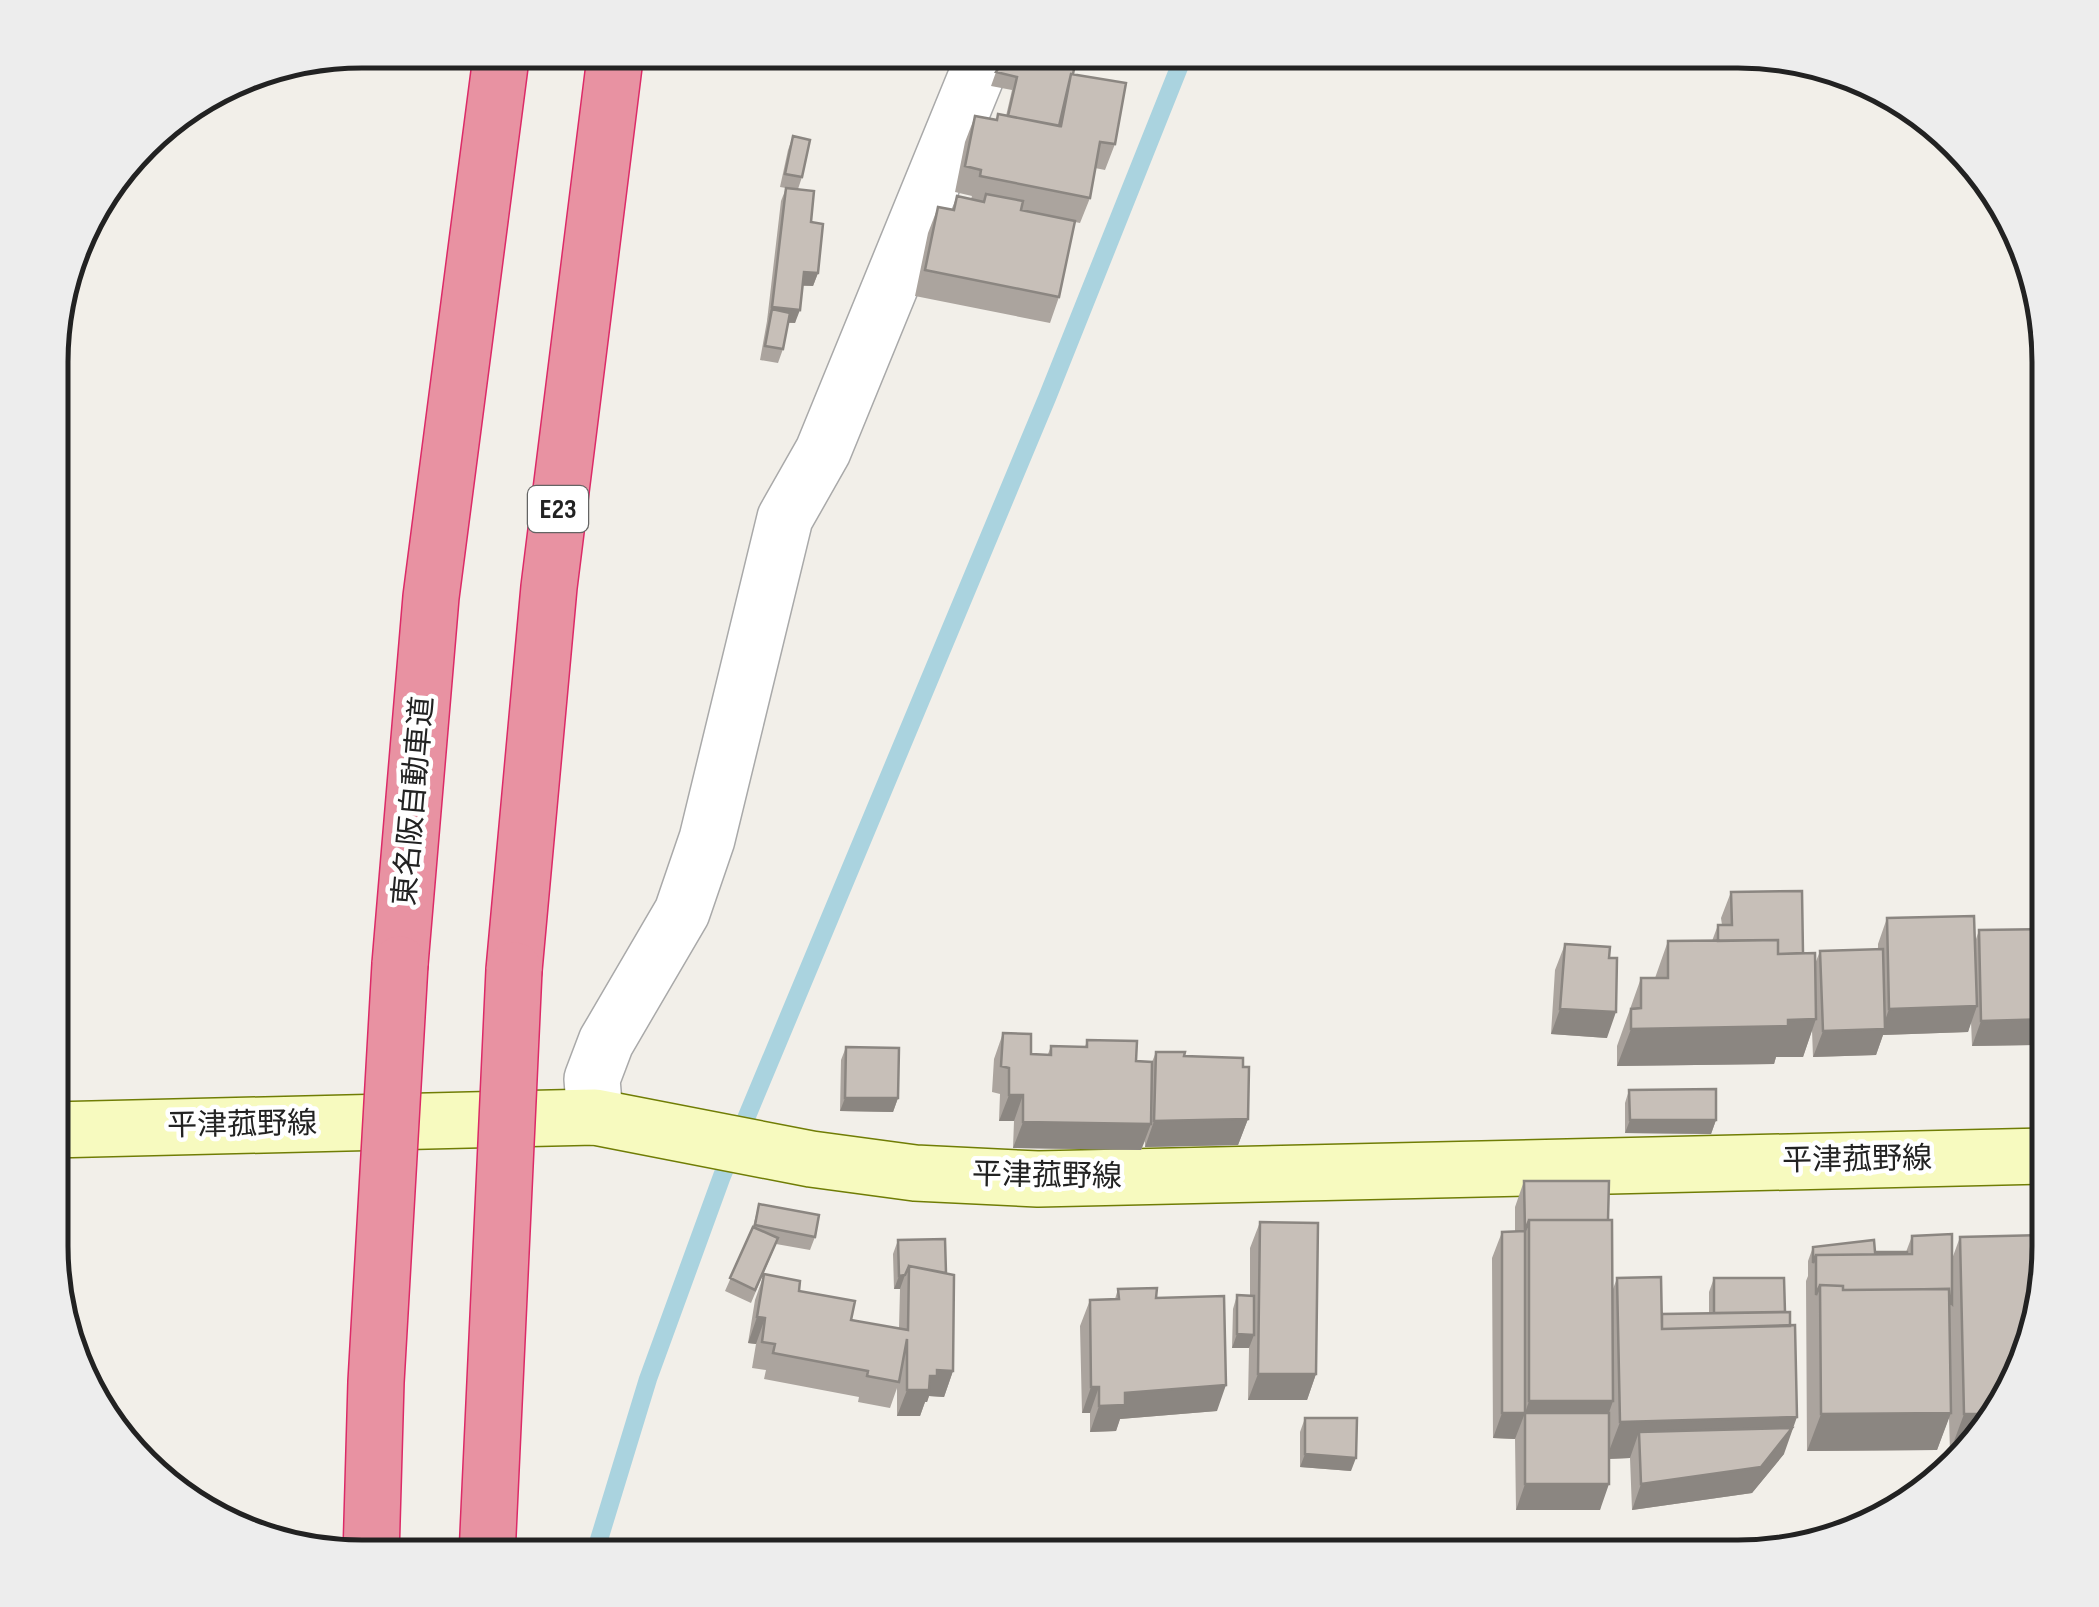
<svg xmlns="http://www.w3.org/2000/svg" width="2099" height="1607" font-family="'Sofia Sans Condensed','Noto Sans JP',sans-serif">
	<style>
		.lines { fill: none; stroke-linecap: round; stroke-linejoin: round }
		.stream { stroke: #aad3df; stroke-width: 18 }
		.minor-casing { stroke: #a9a9a9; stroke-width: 58 }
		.secondary-casing { stroke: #707d05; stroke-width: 58 }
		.motorway-casing { stroke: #dc2a67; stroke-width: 58 }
		.minor { stroke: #fff; stroke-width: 55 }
		.secondary { stroke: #f7fabf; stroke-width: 55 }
		.motorway { stroke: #e892a2; stroke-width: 55 }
		.motorway-bridge-casing { stroke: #dc2a67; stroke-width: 58; stroke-linecap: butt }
		.motorway-bridge { stroke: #e892a2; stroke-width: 55 }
		.wall { fill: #aba49e }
		.shaded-wall { fill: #8b8681 }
		.building { fill: #c7bfb8; stroke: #8b8681; stroke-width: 2.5 }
		.labels { text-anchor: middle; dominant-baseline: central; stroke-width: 9; stroke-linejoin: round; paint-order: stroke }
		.shield { fill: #fff; stroke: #646464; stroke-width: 2.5 }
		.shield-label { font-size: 28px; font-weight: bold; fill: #222 }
		.street-label { font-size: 30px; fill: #222; stroke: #fff }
		.rim { fill: none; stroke: #222; stroke-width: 5 }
	</style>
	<rect width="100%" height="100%" fill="#f2efe9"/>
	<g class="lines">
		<path class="stream" d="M594 1556 648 1379 722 1176 1047 398 1186 50"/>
		<g class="minor-casing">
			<path id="minor" d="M595 1117 592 1079 606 1042 682 912 707 839 785 518 823 451 987 50"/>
		</g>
		<g class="secondary-casing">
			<path id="secondary" d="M51 1130 595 1117 811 1159 915 1173 1038 1179 2048 1156"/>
		</g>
		<g class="motorway-casing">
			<path id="motorway" d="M400 964 431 597 502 50
				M514 970 549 587 616 50"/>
		</g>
		<use href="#minor" class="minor"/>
		<use href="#secondary" class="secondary"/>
		<use href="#motorway" class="motorway"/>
		<g class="motorway-bridge-casing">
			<path id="motorway-bridge" d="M371 1556 376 1382 400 964
				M487 1556 514 970"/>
		</g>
		<use href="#motorway-bridge" class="motorway-bridge"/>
	</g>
	<path class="wall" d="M1100 50H1152L1145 66 1137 63 1134 68 1099 53Z
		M1061 66 1073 74 1115 144 1105 170 1095 168 1090 198 1080 223 1075 222 1059 297 1050 323 915 296 928 233 938 207 952 210 957 196 971 199 972 196 955 192 965 142 975 116 996 120 998 114 1006 116 1012 90 991 86 996 72Z
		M793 136 802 177 798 189 811 222 818 273 813 286H803L795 323H788L783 349 778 363 760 360 767 321 781 201 786 188 780 187 788 150Z
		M1731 892 1815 964 1820 951 1878 949V944L1887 918 1975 942 1979 930 2048 1019 2039 1045 1972 1046 1971 1021 1968 1032 1883 1035 1876 1055 1813 1057 1812 1030 1803 1057H1776L1774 1064 1617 1066V1046L1641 978H1655L1668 941H1712L1718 925H1722L1721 918Z
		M1565 944 1607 1038 1551 1034 1555 970Z
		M1003 1033 1031 1054H1048L1051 1046 1085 1047 1087 1040 1136 1061 1152 1062 1156 1052 1243 1067 1248 1119 1238 1145 1145 1147V1141L1141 1150 1013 1148 1014 1121H999L1000 1094 992 1092 994 1059Z
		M846 1047 898 1098 893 1112 840 1111 841 1060Z
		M1629 1090 1716 1120 1711 1134 1625 1133V1103Z
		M1524 1181 1608 1220 1613 1289 1617 1278 1662 1314 1709 1313V1292L1714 1278 1784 1454 1752 1493 1632 1510 1630 1458 1609 1459 1600 1510H1516L1515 1439 1493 1438 1492 1258 1502 1232 1515 1231V1207Z
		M759 1204 815 1237 810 1250 776 1244 751 1303 725 1291 752 1230Z
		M1260 1222 1316 1374 1307 1400H1248L1249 1348H1232L1233 1309 1237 1295 1250 1296V1248Z
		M2043 1223H2048L1950 1452 1949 1417 1937 1450 1807 1451 1806 1281 1808 1276V1261L1813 1247 1875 1252H1906L1912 1236 1952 1259 1960 1237 2039 1235Z
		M898 1240 946 1273 953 1371 944 1397 929 1396 927 1402H925L920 1416H897V1388L890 1408 858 1402 859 1397 764 1379 766 1370 752 1368 756 1344 748 1343 755 1300 764 1274 799 1291 851 1320 899 1329 900 1289H894L893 1254Z
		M1118 1289 1156 1298 1217 1411 1120 1419 1116 1431 1090 1432V1413H1082L1080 1326 1090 1300 1115 1299Z
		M1305 1418 1351 1471 1300 1467V1432Z"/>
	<path class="shaded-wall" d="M804 272 818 273 813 286 799 285Z
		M772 307 800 310 795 323 769 321 772 309 767 321Z
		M1977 1006 1968 1032 1883 1035 1876 1055 1813 1057 1823 1031 1882 1029 1889 1009Z
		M1560 1009 1616 1012 1607 1038 1551 1034Z
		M1816 1019 1803 1057H1776L1774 1064 1617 1066 1631 1029Z
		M2048 1019 2039 1045 1972 1046 1981 1021Z
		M1009 1095H1023L1014 1121H999Z
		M845 1098H898L893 1112 840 1111Z
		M1248 1119 1238 1145 1145 1147 1154 1121Z
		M1630 1120H1716L1711 1134 1625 1133Z
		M1023 1122 1151 1124 1141 1150 1013 1148Z
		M905 1275 900 1289H894L899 1276Z
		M757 1317 765 1318 756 1344 748 1343Z
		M1237 1334 1254 1335 1249 1348H1232Z
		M937 1370 953 1371 944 1397 929 1396 927 1402H925L920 1416H897L907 1390 930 1376Z
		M1258 1374H1316L1307 1400H1248Z
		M1226 1385 1217 1411 1120 1419 1116 1431 1090 1432 1099 1406 1125 1393Z
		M1091 1387H1099L1090 1413H1082Z
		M1529 1401H1613L1600 1439 1525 1413 1515 1439 1493 1438 1502 1413H1525Z
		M1951 1413 1937 1450 1807 1451 1821 1414Z
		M1964 1414H1995L1972 1450 1950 1452Z
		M1797 1417 1784 1454 1752 1493 1632 1510 1641 1484 1639 1432 1630 1458 1606 1459 1620 1422Z
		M1305 1454 1356 1458 1351 1471 1300 1467Z
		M1525 1484H1609L1600 1510H1516Z"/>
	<path class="building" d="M1010 50 1064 51 1061 66 1074 69 1073 74H1071L1059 126 1008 116 1017 77 996 72Z
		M1071 74 1126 83 1115 144 1100 142 1090 198 980 176 981 170 965 166 975 116 997 120 998 114 1061 126Z
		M793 136 810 140 802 177 785 174Z
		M786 188 814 191 811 222 823 224 818 273 804 272 800 310 772 307Z
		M986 194 1023 201 1021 210 1075 221 1059 297 925 270 938 207 954 210 957 196 984 202Z
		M772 309 790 313 783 349 765 346Z
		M1802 891 1803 953 1778 954V940L1718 941V925H1732L1731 892Z
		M1974 916 1977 1006 1889 1009 1887 918Z
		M2046 929 2048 1019 1981 1021 1979 930Z
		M1778 940V954L1815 953 1816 1019 1788 1020V1026L1631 1029V1009L1641 1008V978H1668V941Z
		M1565 944 1610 947 1609 958H1617L1616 1012 1560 1009Z
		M1883 949 1885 1029 1823 1031 1820 951Z
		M1003 1033 1031 1034V1054L1051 1055V1046L1087 1047V1040L1137 1041 1136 1061 1152 1062 1151 1124 1023 1122V1095H1009V1068L1001 1066Z
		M846 1047 899 1048 898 1098H845Z
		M1156 1052H1185L1184 1056 1243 1058V1067H1249L1248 1119 1154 1121Z
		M1716 1089V1120H1630L1629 1090Z
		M1524 1181H1609L1608 1220H1529L1525 1231Z
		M759 1204 819 1215 815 1237 755 1225Z
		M1529 1220H1612L1613 1401H1529Z
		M1260 1222 1318 1223 1316 1374H1258Z
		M2043 1223H2048V1266L2025 1365 1995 1414H1964L1960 1237 2044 1235Z
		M753 1227 778 1238 755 1290 730 1278Z
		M1525 1231V1413H1609V1484H1525V1413H1502V1232Z
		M1952 1234V1304L1950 1302 1949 1289 1843 1290V1286L1820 1285 1816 1295V1255L1912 1254V1236Z
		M945 1239 946 1273 909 1266 905 1275 899 1276 898 1240Z
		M1874 1240 1875 1252H1907V1254L1816 1255 1813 1263V1247Z
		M909 1266 954 1275 953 1371 937 1370V1376H930L929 1390H907V1339L899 1382 867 1376 868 1371 773 1353 775 1344 762 1342 765 1318 757 1317 764 1274 800 1281 799 1291 855 1301 851 1320 908 1330Z
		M1661 1277 1662 1329 1795 1325 1797 1417 1620 1422 1617 1278Z
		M1714 1278H1784L1785 1312 1714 1313Z
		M1820 1285 1843 1286V1290L1949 1289 1951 1413 1821 1414Z
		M1157 1288 1156 1298 1224 1296 1226 1385 1125 1393V1405L1099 1406V1387H1091L1090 1300 1119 1299 1118 1289Z
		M1237 1295 1254 1296V1335L1237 1334Z
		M1790 1312V1326L1662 1329V1314Z
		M1305 1418H1357L1356 1458 1305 1454Z
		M1792 1428 1761 1467 1641 1484 1639 1432Z"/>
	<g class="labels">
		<rect class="shield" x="528" y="486" width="60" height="46" rx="8"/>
		<g class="shield-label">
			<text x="558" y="509">E23</text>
		</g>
		<g class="street-label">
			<text transform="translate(414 801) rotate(-85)">東名阪自動車道</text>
			<text transform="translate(242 1125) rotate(-1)">平津菰野線</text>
			<text transform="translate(1857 1160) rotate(-1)">平津菰野線</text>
			<text transform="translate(1047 1176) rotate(1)">平津菰野線</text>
		</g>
	</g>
	<path d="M0 0H2099V1607H0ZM362 68H1738A294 294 0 0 1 2032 362V1246A294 294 0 0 1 1738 1540H362A294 294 0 0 1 68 1246V362A294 294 0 0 1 362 68Z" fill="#ededed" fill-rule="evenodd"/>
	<path class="rim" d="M362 68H1738A294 294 0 0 1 2032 362V1246A294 294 0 0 1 1738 1540H362A294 294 0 0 1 68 1246V362A294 294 0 0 1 362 68Z"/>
</svg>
